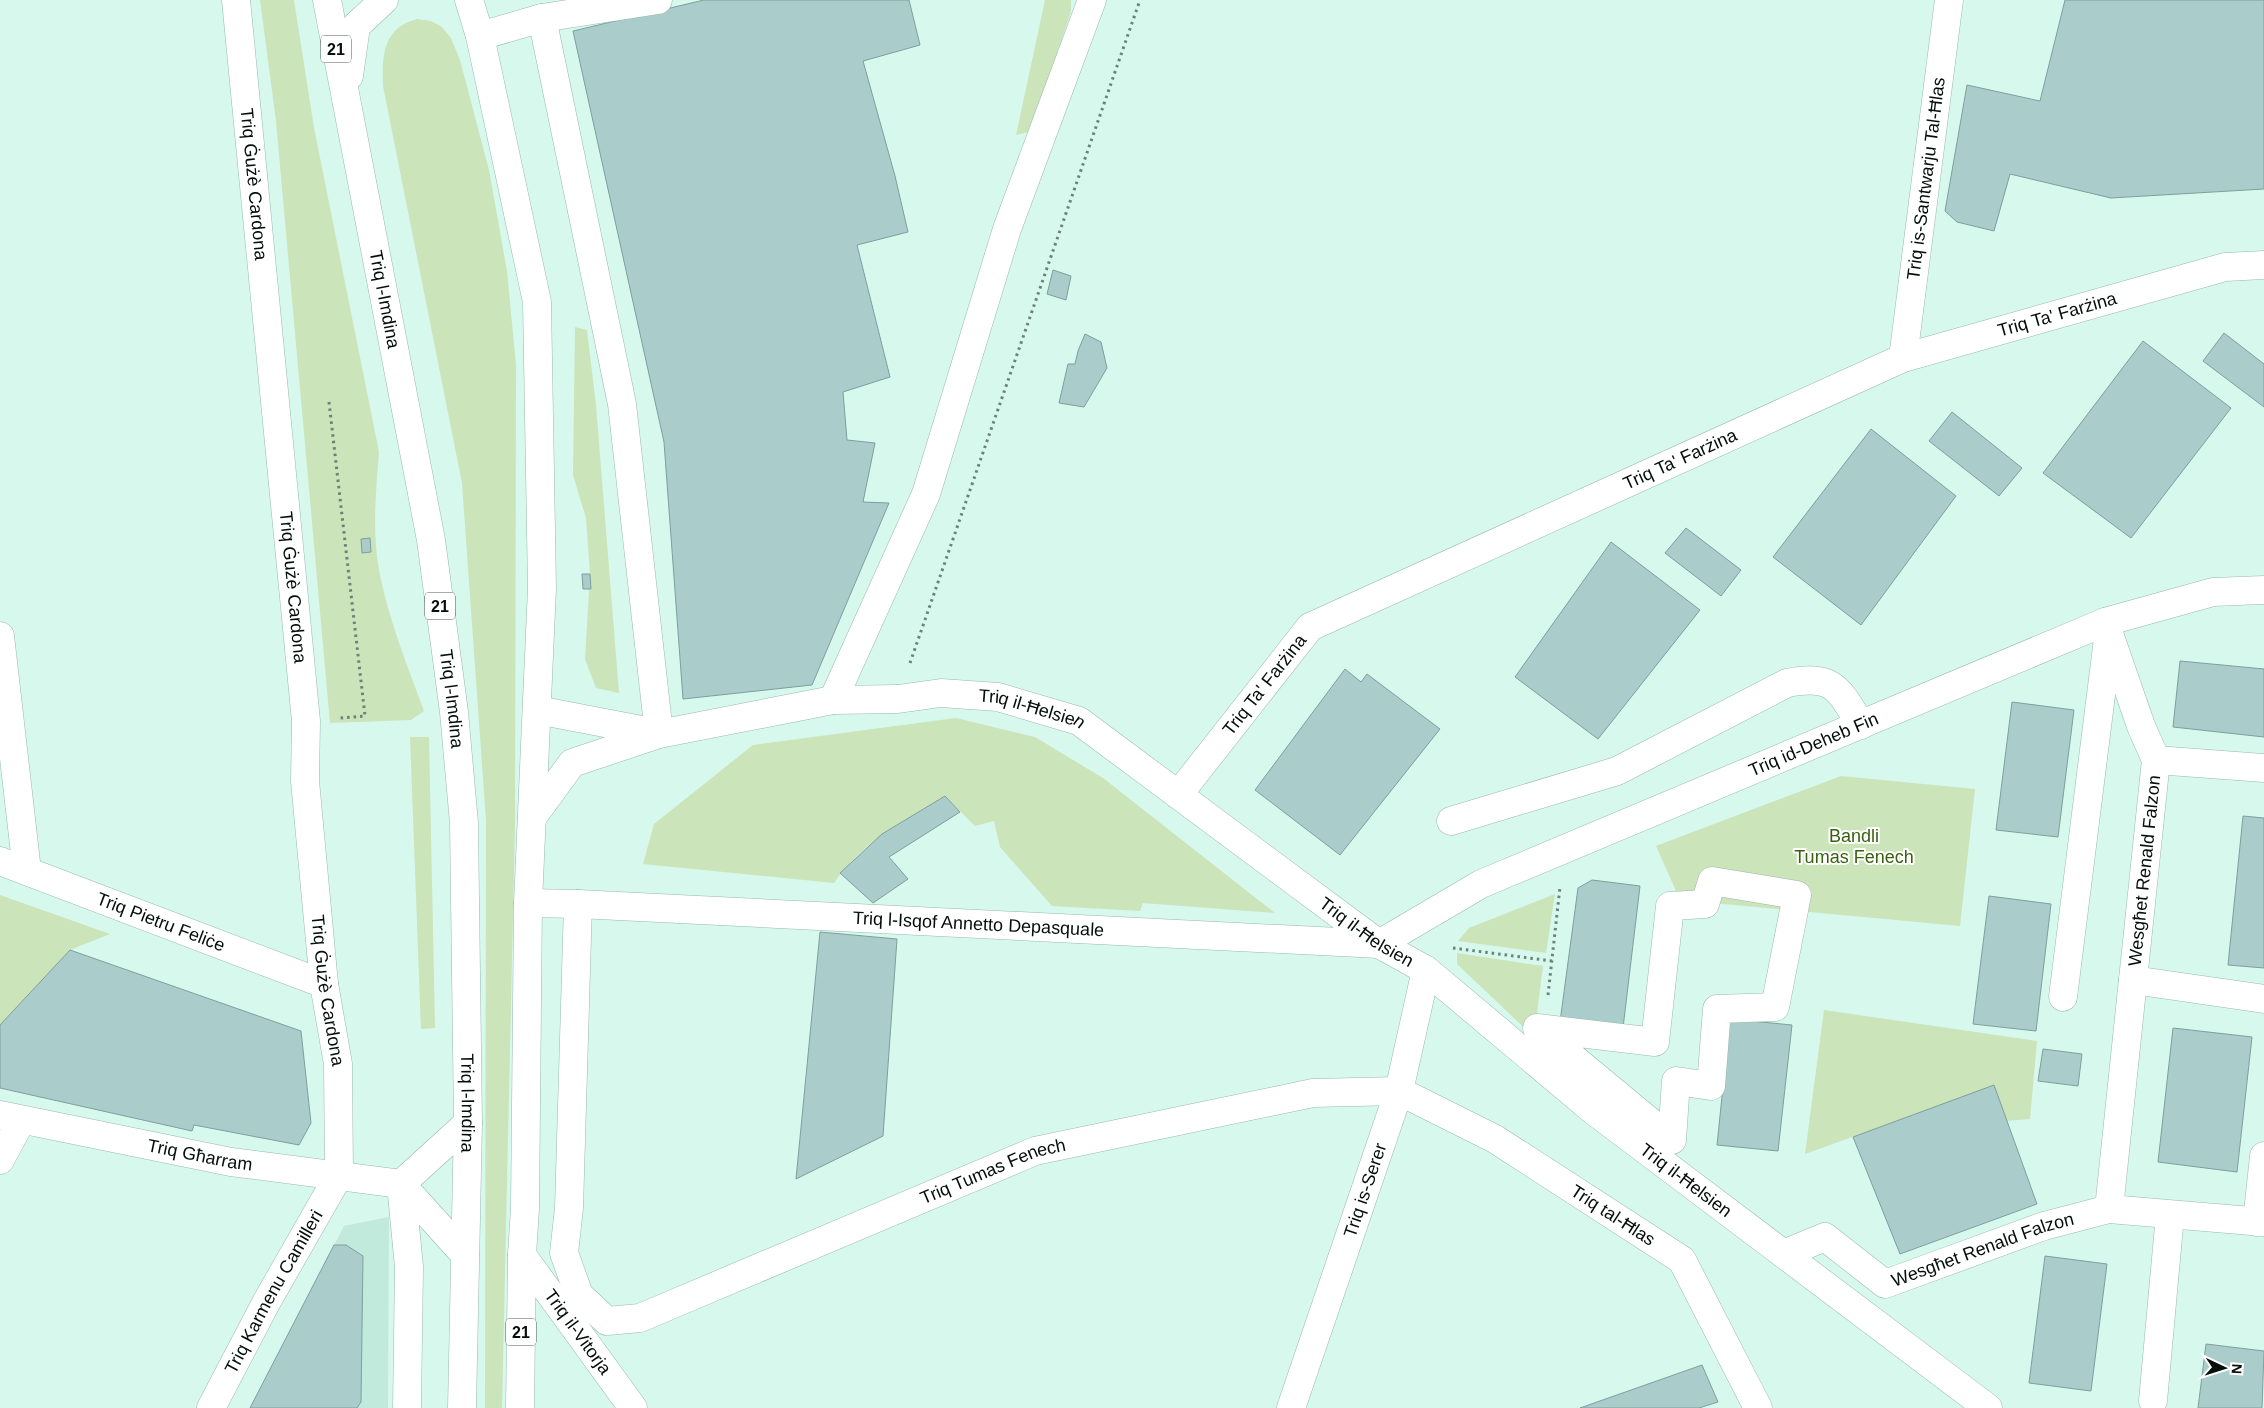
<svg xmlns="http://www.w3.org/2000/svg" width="2264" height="1408" font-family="Helvetica,sans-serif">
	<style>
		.built { fill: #c1eadc }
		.green { fill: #cbe4ba }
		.building { fill: #aacdcb; stroke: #7d9f9d }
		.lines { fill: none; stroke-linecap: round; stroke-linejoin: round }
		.minor-casing { stroke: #99b9ae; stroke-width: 29 }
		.highway-casing { stroke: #99b9ae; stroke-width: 29 }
		.path { stroke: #6c8179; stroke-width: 3; stroke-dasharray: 2.5 4; stroke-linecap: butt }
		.minor { stroke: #fff; stroke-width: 28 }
		.highway { stroke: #fff; stroke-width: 28 }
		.labels { text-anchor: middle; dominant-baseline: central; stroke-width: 4; stroke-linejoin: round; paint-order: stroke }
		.shield { fill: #fff; stroke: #4f5654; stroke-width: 1 }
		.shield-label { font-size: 16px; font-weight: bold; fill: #040e0b }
		.street-label { font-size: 18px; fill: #040e0b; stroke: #fff }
		.park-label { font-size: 18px; fill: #3a6111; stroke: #fff }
	</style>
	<rect width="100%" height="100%" fill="#d7f8ec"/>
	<path class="built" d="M389 1217 388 1408H250L344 1226Z"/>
	<path class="green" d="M260 0H294L314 128 379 452C376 490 372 531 379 570 388 618 407 665 424 711L411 720 330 723 276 121Z
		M1045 0H1071V11L1032 131 1016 135Z
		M417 19 431 21 442 27 451 38 460 60 489 170 507 271 516 365 515 825 502 1408H485L486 821 462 483 383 86C382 55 383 28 417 19Z
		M575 327 587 330 596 405 619 693 596 688 585 659 590 574 586 518 573 475Z
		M956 718 1035 737 1103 778 1275 913 1143 903 1140 911 1052 906 1000 847 994 821 975 826 945 796C906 820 860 843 834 883L643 864 654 824 753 745Z
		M410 737H429L435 1028 421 1029Z
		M1841 776 1975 789 1960 926 1680 900 1656 846Z
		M1555 894 1546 953 1458 941 1469 928Z
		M0 895 110 934 70 950 0 1025Z
		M1457 953 1543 966 1534 1037 1457 964Z
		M1824 1010 2037 1041 2030 1119 2006 1121 1993 1086 1805 1154Z"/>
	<path class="building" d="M704 0H909L920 45 863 61 895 176 908 232 857 245 890 377 843 392 847 440 875 443 863 502 889 503 812 685 683 699 664 442 573 31Z
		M2065 0H2264V189L2111 198 2010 174 1994 231 1957 222 1945 211 1967 85 2040 101Z
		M1053 270 1071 276 1066 300 1047 294Z
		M2224 333 2264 364V407L2203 361Z
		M1085 334 1101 342 1107 368 1084 407 1059 403 1068 364H1075L1078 351Z
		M2143 341 2231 408 2131 538 2043 473Z
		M1952 412 2022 468 1999 496 1929 441Z
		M1871 429 1956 496 1861 625 1773 557Z
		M1686 528 1741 570 1721 596 1665 553Z
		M370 538 371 552 362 553 361 539Z
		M1611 542 1700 610 1598 739 1515 677Z
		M582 574H590L591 589H583Z
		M2180 661 2264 669V737L2173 727Z
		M1345 669 1361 682 1367 674 1440 729 1340 855 1255 790Z
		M2012 702 2074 710 2058 837 1996 830Z
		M945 796 960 812 889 857 908 879 873 903 840 873 882 834Z
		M2243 816 2264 818V968L2228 965Z
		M1592 880 1640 886 1623 1028 1560 1022 1578 888Z
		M1989 896 2051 904 2036 1031 1973 1024Z
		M820 932 897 939 883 1136 796 1179Z
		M70 950 301 1031 311 1123 299 1145 194 1125 192 1131 0 1088V1025Z
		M1730 1019 1792 1025 1778 1151 1717 1145Z
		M2173 1028 2252 1037 2237 1172 2158 1162Z
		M2043 1049 2082 1054 2078 1086 2038 1081Z
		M1994 1085 2037 1204 1900 1254 1853 1137Z
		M334 1245H346L363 1256 361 1402 357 1408H250Z
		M2045 1256 2107 1264 2091 1391 2029 1383Z
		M2206 1344 2264 1351 2262 1408H2198Z
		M1702 1365 1718 1402 1699 1408H1580Z"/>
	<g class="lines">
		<g class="minor-casing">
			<g id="minor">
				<path id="s1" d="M236 0 306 721 305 781 324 984 338 1064 339 1175"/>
				<path d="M542 18 622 404 659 734"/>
				<path d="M480 36 542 18 658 0"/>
				<path id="s2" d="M1903 358 1949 0"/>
				<path d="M0 636 27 871"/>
				<path d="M833 700 926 494 1007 229 1092 0"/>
				<path d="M537 710 657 733"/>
				<path d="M2156 760 2264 768"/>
				<path id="s3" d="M1178 795 1310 627 1903 358 2225 267 2264 265"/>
				<path id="s4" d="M532 818 572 763 659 734 833 700 898 699 941 693 998 697 1079 721 1379 944 1426 970 1594 1111 1988 1408"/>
				<path d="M1451 821 1617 771 1787 683C1834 674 1838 688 1861 725"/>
				<path id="s5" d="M0 861 324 984"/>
				<path d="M1712 881 1797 895 1775 1007 1717 1009 1711 1086 1676 1081 1672 1140 1537 1028 1655 1042 1670 906 1705 904Z"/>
				<path id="s6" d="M528 903 578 904 569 1208 564 1253 579 1295 607 1321 640 1318 1035 1151 1313 1093 1399 1091 1495 1139 1682 1260 1758 1408"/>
				<path id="s7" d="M578 904 1379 944"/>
				<path id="s8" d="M1379 944 1481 884 2105 622 2213 592 2264 590"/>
				<path d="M2133 980 2264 999"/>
				<path d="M2063 997 2108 639"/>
				<path id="s9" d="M0 1115 231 1162 401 1184 465 1255"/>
				<path d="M0 1160 21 1121"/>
				<path d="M401 1184 409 1267 407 1408"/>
				<path d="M401 1184 468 1123"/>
				<path d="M2109 1209 2264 1222"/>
				<path d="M2257 1222 2264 1156"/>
				<path id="s10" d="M1786 1253 1825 1237 1885 1284 2044 1226 2109 1209 2156 760 2141 726 2105 622"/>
				<path id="s11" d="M522 1255 633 1408"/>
				<path d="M2153 1401 2170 1215"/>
				<path id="s12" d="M211 1408 267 1301 339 1175"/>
				<path id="s13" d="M1291 1408 1399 1091 1426 970"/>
			</g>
		</g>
		<g class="highway-casing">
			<g id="highway">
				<path id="s14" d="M327 0 431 540 454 712 464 823 468 1123 462 1408"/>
				<path d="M469 0 480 36 537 302 542 588 528 903 525 1208 522 1255 520 1408"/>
				<path d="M349 76 356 26 384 0"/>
			</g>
		</g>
		<path class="path" d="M329 402 365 716 340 718
			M910 663 1140 0
			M1453 948 1552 961
			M1548 995 1560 887"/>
		<use href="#minor" class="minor"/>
		<use href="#highway" class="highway"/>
	</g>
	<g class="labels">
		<g class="shield">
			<rect x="321" y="35.5" width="30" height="27" rx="4"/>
			<rect x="425" y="592.5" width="30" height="27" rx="4"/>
			<rect x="506" y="1318.5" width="30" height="27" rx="4"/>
		</g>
		<g class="shield-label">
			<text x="336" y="49">21</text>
			<text x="440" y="606">21</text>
			<text x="521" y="1332">21</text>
		</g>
		<g class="street-label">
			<text stroke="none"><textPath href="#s2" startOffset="181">Triq is-Santwarju Tal-Ħlas</textPath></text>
			<text stroke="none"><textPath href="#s1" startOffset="185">Triq Ġużè Cardona</textPath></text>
			<text stroke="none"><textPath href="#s14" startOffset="305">Triq l-Imdina</textPath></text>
			<text stroke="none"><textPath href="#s3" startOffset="1025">Triq Ta' Farżina</textPath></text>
			<text stroke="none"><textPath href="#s3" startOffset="620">Triq Ta' Farżina</textPath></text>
			<text stroke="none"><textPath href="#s1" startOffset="590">Triq Ġużè Cardona</textPath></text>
			<text stroke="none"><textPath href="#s3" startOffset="140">Triq Ta' Farżina</textPath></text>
			<text stroke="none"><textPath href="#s14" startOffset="710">Triq l-Imdina</textPath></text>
			<text stroke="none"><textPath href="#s4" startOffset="538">Triq il-Ħelsien</textPath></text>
			<text stroke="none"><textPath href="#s8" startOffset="479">Triq id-Deheb Fin</textPath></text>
			<text stroke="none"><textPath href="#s10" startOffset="695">Wesgħet Renald Falzon</textPath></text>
			<text stroke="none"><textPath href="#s5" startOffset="172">Triq Pietru Feliċe</textPath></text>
			<text stroke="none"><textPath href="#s7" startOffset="401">Triq l-Isqof Annetto Depasquale</textPath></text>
			<text stroke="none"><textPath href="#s4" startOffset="944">Triq il-Ħelsien</textPath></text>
			<text stroke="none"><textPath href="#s1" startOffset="995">Triq Ġużè Cardona</textPath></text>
			<text stroke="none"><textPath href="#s14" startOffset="1115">Triq l-Imdina</textPath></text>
			<text stroke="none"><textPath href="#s9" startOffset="204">Triq Għarram</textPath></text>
			<text stroke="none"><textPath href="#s6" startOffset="898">Triq Tumas Fenech</textPath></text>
			<text stroke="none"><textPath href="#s4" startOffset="1349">Triq il-Ħelsien</textPath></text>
			<text stroke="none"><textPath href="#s13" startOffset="230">Triq is-Serer</textPath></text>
			<text stroke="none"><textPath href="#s6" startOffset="1562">Triq tal-Ħlas</textPath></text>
			<text stroke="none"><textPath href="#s10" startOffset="222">Wesgħet Renald Falzon</textPath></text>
			<text stroke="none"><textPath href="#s12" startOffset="132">Triq Karmenu Camilleri</textPath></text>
			<text stroke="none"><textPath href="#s11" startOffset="95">Triq il-Vitorja</textPath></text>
		</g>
		<g class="park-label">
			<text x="1854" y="836">Bandli<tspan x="1854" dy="21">Tumas Fenech</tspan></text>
		</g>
	</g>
	<g transform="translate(2224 1368) rotate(94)" stroke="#ffffff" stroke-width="4" paint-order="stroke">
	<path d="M0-4L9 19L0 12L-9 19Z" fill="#040e0b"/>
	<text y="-8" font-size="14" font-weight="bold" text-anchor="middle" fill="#040e0b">N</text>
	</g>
</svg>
